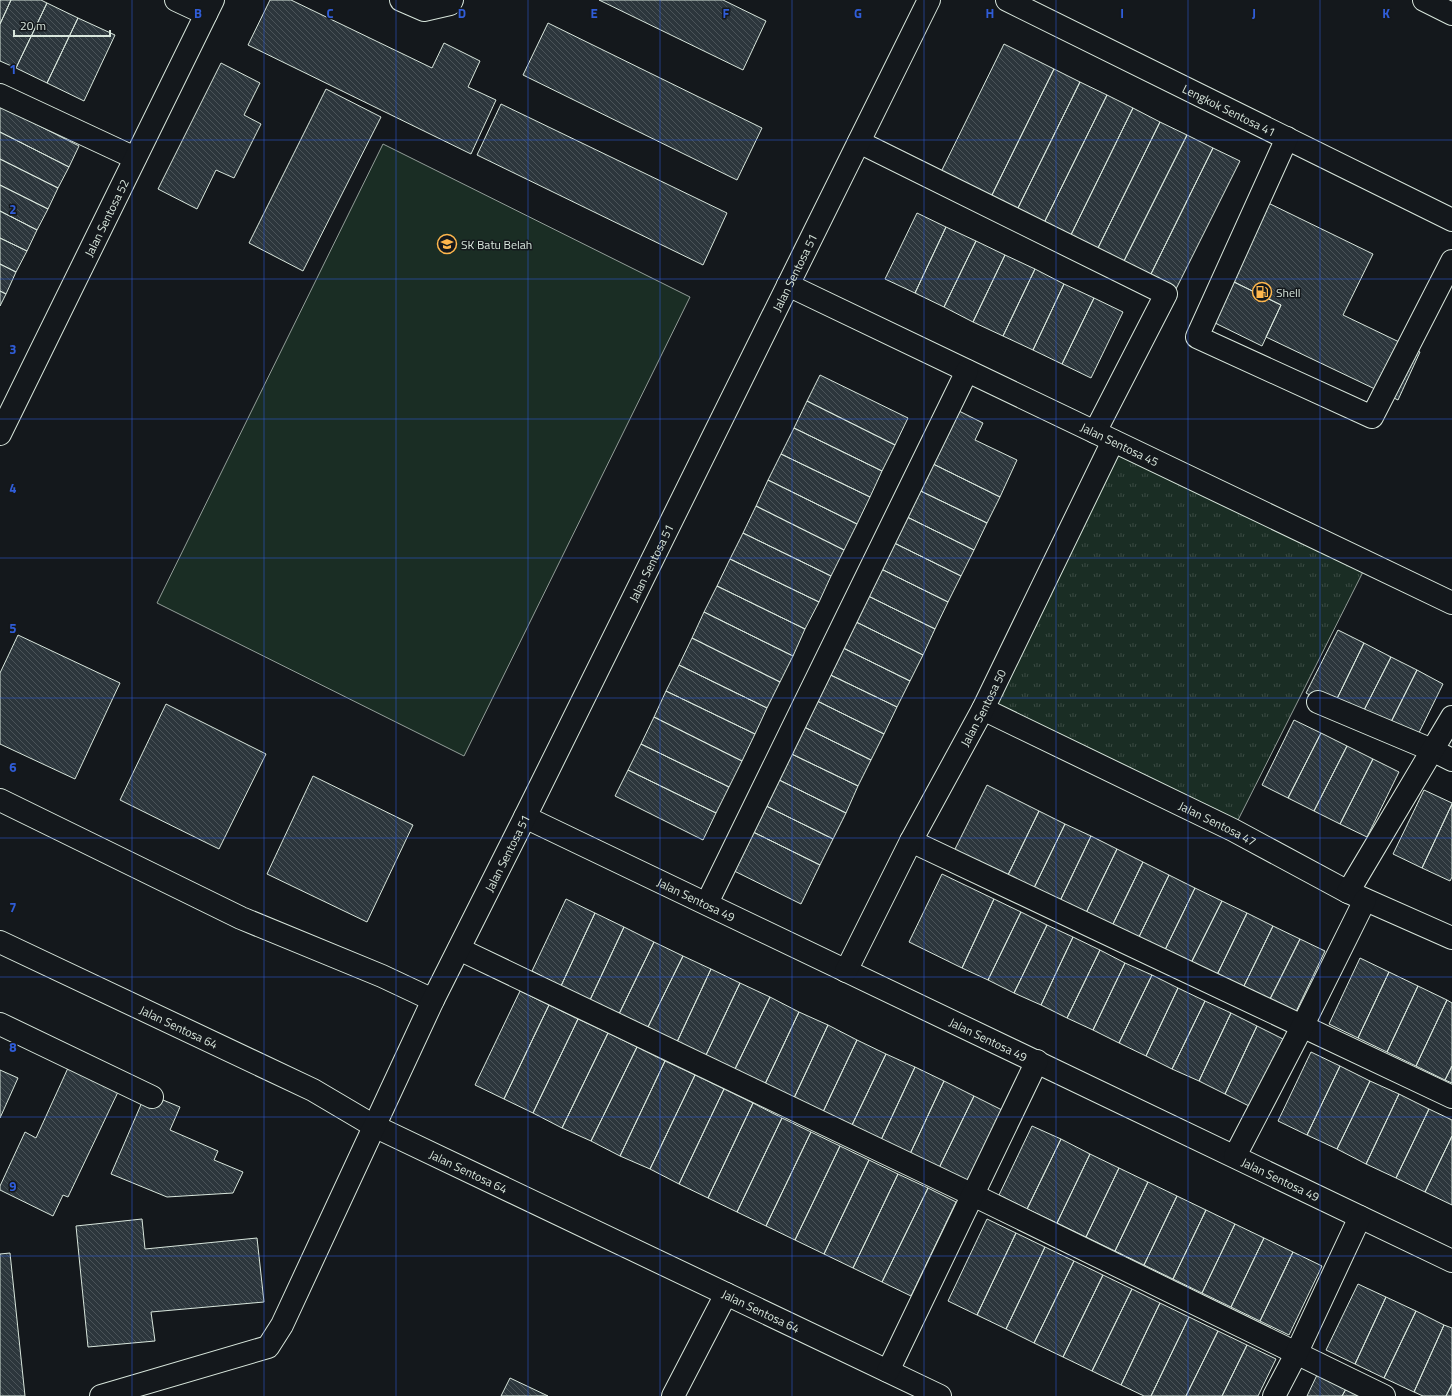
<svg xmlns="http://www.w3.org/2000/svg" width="1452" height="1396" font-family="'Titillium Web',sans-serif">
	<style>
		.park { fill: url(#park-tufts); stroke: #939e99 }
		.garden { fill: #1a2d24; stroke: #939e99 }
		.building { fill: url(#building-back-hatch); stroke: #d8e6dc }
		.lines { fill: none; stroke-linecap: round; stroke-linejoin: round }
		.minor-casing { stroke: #d8e6dc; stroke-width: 24 }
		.highway-casing { stroke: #d8e6dc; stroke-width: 24 }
		.minor { stroke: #14181c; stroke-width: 22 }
		.highway { stroke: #14181c; stroke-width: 22 }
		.grid { fill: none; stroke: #305dd8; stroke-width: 1; stroke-opacity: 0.55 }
		.labels { text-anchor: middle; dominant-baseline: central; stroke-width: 3; stroke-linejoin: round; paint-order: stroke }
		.street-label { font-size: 12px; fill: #d8e6dc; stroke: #14181c }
		.poi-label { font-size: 12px; fill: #d8e6dc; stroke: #14181c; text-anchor: start }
		.grid-label { font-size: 13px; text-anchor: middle; font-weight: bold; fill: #305dd8; stroke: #14181c; stroke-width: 3; stroke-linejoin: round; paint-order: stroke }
	</style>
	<defs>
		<pattern id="park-tufts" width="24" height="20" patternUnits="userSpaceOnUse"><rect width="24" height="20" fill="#1a2d24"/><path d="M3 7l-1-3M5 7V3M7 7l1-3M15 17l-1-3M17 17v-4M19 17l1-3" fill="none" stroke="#3b4b43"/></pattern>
		<pattern id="building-back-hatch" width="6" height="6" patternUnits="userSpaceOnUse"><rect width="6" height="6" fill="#2c363c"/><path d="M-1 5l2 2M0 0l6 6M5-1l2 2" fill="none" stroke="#4a5358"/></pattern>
	</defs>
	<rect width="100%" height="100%" fill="#14181c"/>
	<path class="park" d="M1113 441 1368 562 1233 830 983 709Z"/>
	<path class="garden" d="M383 144 690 297 464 756 157 603Z"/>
	<path class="building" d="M0 0H11L0 24Z
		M11 0H41L47 3 16 68 0 61V24Z
		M270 0H291L432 68 444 43 480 61 468 87 496 100 471 154 248 45Z
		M599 0H723L766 21 743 70Z
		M47 3 78 18 47 83 16 68Z
		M78 18 115 35 84 101 47 83Z
		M548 23 762 128 737 180 523 75Z
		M1004 44 1054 69 989 201 939 176Z
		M221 63 260 83 244 115 261 124 234 178 216 170 197 209 158 189Z
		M1054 69 1080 82 1015 214 989 201Z
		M1080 82 1107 95 1042 227 1015 214Z
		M326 89 381 117 303 271 249 243Z
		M1107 95 1133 108 1068 241 1042 227Z
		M501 104 727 213 703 265 477 155Z
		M0 106 79 146 69 167 0 132Z
		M1133 108 1160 122 1095 254 1068 241Z
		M1160 122 1187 135 1121 267 1095 254Z
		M0 132 69 167 58 188 0 159Z
		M1187 135 1213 148 1148 280 1121 267Z
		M1213 148 1240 161 1174 293 1148 280Z
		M0 159 58 188 48 209 0 185Z
		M0 185 48 209 37 230 0 211Z
		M1262 200 1373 254 1343 315 1420 352 1398 400 1266 337 1281 305 1232 281Z
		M0 211 37 230 27 251 0 238Z
		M917 213 946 227 915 293 885 279Z
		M946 227 976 241 944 307 915 293Z
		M0 238 27 251 16 272 0 264Z
		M976 241 1005 255 973 322 944 307Z
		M1005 255 1035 269 1003 336 973 322Z
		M0 264 16 272 6 294 0 291Z
		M1035 269 1064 284 1033 350 1003 336Z
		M1232 281 1281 305 1262 346 1213 322Z
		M1064 284 1094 298 1062 364 1033 350Z
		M0 291 6 294 0 306Z
		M1094 298 1123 312 1091 378 1062 364Z
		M820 375 908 418 895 445 807 401Z
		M807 401 895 445 882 471 794 428Z
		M943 403 983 423 975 440 1017 460 1000 497 917 456Z
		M794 428 882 471 870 497 781 454Z
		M781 454 870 497 857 524 768 480Z
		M917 456 1000 497 987 523 904 483Z
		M768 480 857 524 844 550 756 506Z
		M904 483 987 523 974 550 891 509Z
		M756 506 844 550 831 576 743 533Z
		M891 509 974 550 961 576 878 535Z
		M743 533 831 576 819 602 730 559Z
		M878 535 961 576 948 602 865 561Z
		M730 559 819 602 805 629 717 586Z
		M865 561 948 602 935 629 852 588Z
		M717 586 805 629 793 656 704 612Z
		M852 588 935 629 923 655 840 614Z
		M704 612 793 656 780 682 692 638Z
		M840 614 923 655 910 681 827 640Z
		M1338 630 1364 643 1333 707 1306 693Z
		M18 635 120 683 75 779 0 744V673Z
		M692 638 780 682 767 708 679 665Z
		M827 640 910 681 897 707 814 667Z
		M1364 643 1391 657 1359 720 1333 707Z
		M1391 657 1417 670 1385 734 1359 720Z
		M679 665 767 708 755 734 666 691Z
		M814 667 897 707 884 734 801 693Z
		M1417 670 1443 684 1412 747 1385 734Z
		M666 691 755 734 742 761 654 717Z
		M801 693 884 734 871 760 788 719Z
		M166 704 266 754 219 849 120 800Z
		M654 717 742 761 729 787 641 744Z
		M788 719 871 760 858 786 775 746Z
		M1294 720 1321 733 1288 798 1262 785Z
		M1321 733 1347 746 1314 811 1288 798Z
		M641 744 729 787 716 813 628 770Z
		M775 746 858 786 846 813 763 772Z
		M1347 746 1373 759 1340 824 1314 811Z
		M1373 759 1399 772 1367 837 1340 824Z
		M628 770 716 813 703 840 615 796Z
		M763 772 846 813 833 839 750 798Z
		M313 776 413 825 367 922 267 874Z
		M987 785 1039 811 1007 877 954 851Z
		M1424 790 1452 803V804L1422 868 1393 854Z
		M750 798 833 839 820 865 737 824Z
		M1452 804V877L1450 881 1422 868Z
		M1039 811 1065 824 1033 890 1007 877Z
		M737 824 820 865 801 904 718 863Z
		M1065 824 1091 836 1059 903 1033 890Z
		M1091 836 1117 849 1085 915 1059 903Z
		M1117 849 1143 862 1111 928 1085 915Z
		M1143 862 1169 875 1137 941 1111 928Z
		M942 874 994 899 962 968 909 942Z
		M1169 875 1195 888 1163 954 1137 941Z
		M1195 888 1222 901 1189 967 1163 954Z
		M566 899 595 913 561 986 532 971Z
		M994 899 1021 912 988 980 962 968Z
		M1222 901 1247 913 1215 979 1189 967Z
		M1021 912 1047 925 1014 993 988 980Z
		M595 913 624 927 590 1000 561 986Z
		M1247 913 1273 926 1241 992 1215 979Z
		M1047 925 1073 937 1041 1005 1014 993Z
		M1273 926 1300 939 1267 1005 1241 992Z
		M624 927 654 942 619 1014 590 1000Z
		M1073 937 1100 950 1067 1018 1041 1005Z
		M1300 939 1325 951 1293 1018 1267 1005Z
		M654 942 683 956 648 1027 619 1014Z
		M1100 950 1125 963 1093 1030 1067 1018Z
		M683 956 711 969 677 1042 648 1027Z
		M1360 958 1389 972 1358 1038 1329 1024Z
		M1125 963 1152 975 1119 1043 1093 1030Z
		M711 969 740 983 706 1055 677 1042Z
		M1389 972 1418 986 1387 1052 1358 1038Z
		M1152 975 1178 988 1146 1056 1119 1043Z
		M740 983 770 997 735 1069 706 1055Z
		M1418 986 1447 1000 1416 1066 1387 1052Z
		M1178 988 1205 1001 1172 1069 1146 1056Z
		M520 991 549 1005 504 1099 475 1085Z
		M770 997 799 1012 765 1084 735 1069Z
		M1447 1000 1452 1003V1066L1445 1080 1416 1066Z
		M1205 1001 1231 1013 1199 1081 1172 1069Z
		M549 1005 578 1019 533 1113 504 1099Z
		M799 1012 828 1025 794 1098 765 1084Z
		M1231 1013 1257 1026 1225 1094 1199 1081Z
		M578 1019 608 1033 562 1128 533 1113Z
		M828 1025 857 1040 823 1112 794 1098Z
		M1257 1026 1283 1039 1251 1107 1225 1094Z
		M608 1033 637 1047 591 1141 562 1128Z
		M857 1040 886 1054 852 1125 823 1112Z
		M637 1047 665 1061 620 1156 591 1141Z
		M1311 1052 1340 1066 1307 1135 1278 1121Z
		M886 1054 915 1067 881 1140 852 1125Z
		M665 1061 695 1075 650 1169 620 1156Z
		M1340 1066 1370 1081 1337 1149 1307 1135Z
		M1452 1066V1083L1445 1080Z
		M915 1067 944 1081 910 1154 881 1140Z
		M68 1068 118 1092 68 1197 63 1195 53 1216 0 1190V1186L25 1132 36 1138Z
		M0 1070 18 1078 0 1118Z
		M695 1075 724 1089 679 1184 650 1169Z
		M944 1081 974 1096 939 1168 910 1154Z
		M1370 1081 1399 1094 1366 1164 1337 1149Z
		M724 1089 753 1103 708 1198 679 1184Z
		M146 1093 180 1107 170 1130 218 1151 214 1160 243 1172 233 1193 167 1197 111 1174Z
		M1399 1094 1429 1109 1396 1178 1366 1164Z
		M974 1096 1002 1110 968 1182 939 1168Z
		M753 1103 782 1118 737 1212 708 1198Z
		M1429 1109 1452 1120V1136L1425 1192 1396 1178Z
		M782 1118 811 1132 766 1226 737 1212Z
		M1032 1126 1061 1139 1027 1209 999 1195Z
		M811 1132 840 1146 795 1240 766 1226Z
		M1452 1136V1205L1425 1192Z
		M1061 1139 1090 1154 1057 1223 1027 1209Z
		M840 1146 869 1160 824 1254 795 1240Z
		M1090 1154 1119 1168 1086 1237 1057 1223Z
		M869 1160 898 1174 853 1268 824 1254Z
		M1119 1168 1148 1182 1115 1251 1086 1237Z
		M898 1174 928 1188 882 1282 853 1268Z
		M1148 1182 1177 1196 1144 1265 1115 1251Z
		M928 1188 956 1202 911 1296 882 1282Z
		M1177 1196 1206 1210 1173 1279 1144 1265Z
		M1206 1210 1235 1224 1202 1293 1173 1279Z
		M142 1219 145 1249 257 1238 264 1302 151 1312 155 1341 88 1347 76 1226Z
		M987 1219 1016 1233 977 1315 948 1301Z
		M1235 1224 1264 1238 1231 1307 1202 1293Z
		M1016 1233 1045 1247 1006 1329 977 1315Z
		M1264 1238 1293 1252 1260 1321 1231 1307Z
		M1045 1247 1074 1261 1034 1343 1006 1329Z
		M1293 1252 1322 1266 1289 1335 1260 1321Z
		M10 1253 25 1396H0V1254Z
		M1074 1261 1103 1275 1063 1357 1034 1343Z
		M1103 1275 1132 1289 1092 1371 1063 1357Z
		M1358 1284 1386 1297 1355 1364 1326 1350Z
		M1132 1289 1160 1303 1121 1385 1092 1371Z
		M1386 1297 1416 1311 1384 1378 1355 1364Z
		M1160 1303 1189 1317 1151 1396H1144L1121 1385Z
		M1416 1311 1444 1325 1414 1392 1384 1378Z
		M1189 1317 1218 1331 1186 1396H1151Z
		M1444 1325 1452 1328V1384L1446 1396H1423L1414 1392Z
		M1218 1331 1247 1345 1222 1396H1186Z
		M1247 1345 1276 1359 1258 1396H1222Z
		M1317 1375 1346 1389 1342 1396H1307Z
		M510 1378 548 1396H501Z
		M1452 1384V1396H1446Z
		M1346 1389 1360 1396H1342Z"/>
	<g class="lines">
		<g class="minor-casing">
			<g id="minor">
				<path d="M176 0 206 14"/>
				<path d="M401 0 424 10 450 4 452 0"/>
				<path id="s1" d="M1007 0 1452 220"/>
				<path d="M0 95 135 158"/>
				<path d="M1287 138 1197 337 1372 417 1452 261"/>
				<path d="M859 142 1166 294 1095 432"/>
				<path id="s2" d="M788 285 1452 603"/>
				<path id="s3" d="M0 434 213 0"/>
				<path d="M1318 702 1432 750 1452 760"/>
				<path id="s4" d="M983 709 1233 830 1348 892 1452 938"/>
				<path d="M0 800 241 918 382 976 433 1000"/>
				<path id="s5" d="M525 817 1452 1261"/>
				<path d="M911 841 1452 1097"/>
				<path d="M1348 892 1452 717"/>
				<path d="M707 903 967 371"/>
				<path id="s6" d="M0 942 313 1090 374 1126 940 1396"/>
				<path d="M459 949 973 1195 1384 1396"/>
				<path id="s7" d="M846 971 911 841 983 709 1113 441"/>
				<path d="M0 1024 152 1097"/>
				<path d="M1235 1156 1302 1027 1365 900"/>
				<path d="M888 1371 1037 1061"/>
				<path id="s8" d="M101 1396 268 1347 282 1325 433 1000 525 817 929 0"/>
				<path d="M673 1396 726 1294"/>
				<path d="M1274 1396 1296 1354 1360 1217"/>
			</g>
		</g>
		<g class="highway-casing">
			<path id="highway" d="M1424 0 1452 14"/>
		</g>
		<use href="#minor" class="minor"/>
		<use href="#highway" class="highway"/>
	</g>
	<path class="grid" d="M132 0V1396M264 0V1396M396 0V1396M528 0V1396M660 0V1396M792 0V1396M924 0V1396M1056 0V1396M1188 0V1396M1320 0V1396M0 140H1452M0 279H1452M0 419H1452M0 558H1452M0 698H1452M0 838H1452M0 977H1452M0 1117H1452M0 1256H1452"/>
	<defs>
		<g id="school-ring" transform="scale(1)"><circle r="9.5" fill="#14181c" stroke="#ffb74d" stroke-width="1.5"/><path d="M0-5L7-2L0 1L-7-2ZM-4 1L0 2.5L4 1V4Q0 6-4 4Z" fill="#ffb74d"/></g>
		<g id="fuel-ring" transform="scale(1)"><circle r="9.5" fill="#14181c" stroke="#ffb74d" stroke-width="1.5"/><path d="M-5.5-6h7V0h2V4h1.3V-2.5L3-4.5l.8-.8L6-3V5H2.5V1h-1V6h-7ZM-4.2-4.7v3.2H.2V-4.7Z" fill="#ffb74d"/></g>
	</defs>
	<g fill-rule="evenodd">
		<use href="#school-ring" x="447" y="244"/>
		<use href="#fuel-ring" x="1262" y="292"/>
	</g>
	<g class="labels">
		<g class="street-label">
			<text stroke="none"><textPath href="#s1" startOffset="248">Lengkok Sentosa 41</textPath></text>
			<text stroke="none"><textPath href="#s3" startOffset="241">Jalan Sentosa 52</textPath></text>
			<text stroke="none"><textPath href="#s8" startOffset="1371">Jalan Sentosa 51</textPath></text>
			<text stroke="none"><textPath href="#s2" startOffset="368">Jalan Sentosa 45</textPath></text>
			<text stroke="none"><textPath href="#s8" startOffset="1047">Jalan Sentosa 51</textPath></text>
			<text stroke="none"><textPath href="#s7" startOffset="297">Jalan Sentosa 50</textPath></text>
			<text stroke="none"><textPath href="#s4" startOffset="261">Jalan Sentosa 47</textPath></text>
			<text stroke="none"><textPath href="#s8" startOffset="723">Jalan Sentosa 51</textPath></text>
			<text stroke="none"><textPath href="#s5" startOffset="190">Jalan Sentosa 49</textPath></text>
			<text stroke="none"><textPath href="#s6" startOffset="198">Jalan Sentosa 64</textPath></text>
			<text stroke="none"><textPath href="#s5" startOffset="514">Jalan Sentosa 49</textPath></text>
			<text stroke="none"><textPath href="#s6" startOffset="522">Jalan Sentosa 64</textPath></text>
			<text stroke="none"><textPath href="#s5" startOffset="838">Jalan Sentosa 49</textPath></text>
			<text stroke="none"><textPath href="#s6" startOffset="846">Jalan Sentosa 64</textPath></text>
		</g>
		<g class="poi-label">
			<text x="461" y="244">SK Batu Belah</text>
			<text x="1276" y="292">Shell</text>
		</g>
	</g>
	<g class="grid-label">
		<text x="198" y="18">B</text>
		<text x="330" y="18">C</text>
		<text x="462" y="18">D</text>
		<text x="594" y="18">E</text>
		<text x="726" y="18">F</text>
		<text x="858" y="18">G</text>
		<text x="990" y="18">H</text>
		<text x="1122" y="18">I</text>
		<text x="1254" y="18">J</text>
		<text x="1386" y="18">K</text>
		<text x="13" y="74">1</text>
		<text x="13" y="214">2</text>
		<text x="13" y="354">3</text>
		<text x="13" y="493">4</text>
		<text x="13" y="633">5</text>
		<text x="13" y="772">6</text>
		<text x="13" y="912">7</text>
		<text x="13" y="1052">8</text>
		<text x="13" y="1191">9</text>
	</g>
	<path d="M14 30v6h96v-6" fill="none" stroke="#d8e6dc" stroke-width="2"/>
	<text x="20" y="30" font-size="12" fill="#d8e6dc" stroke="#14181c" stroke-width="3" paint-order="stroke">20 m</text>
</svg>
